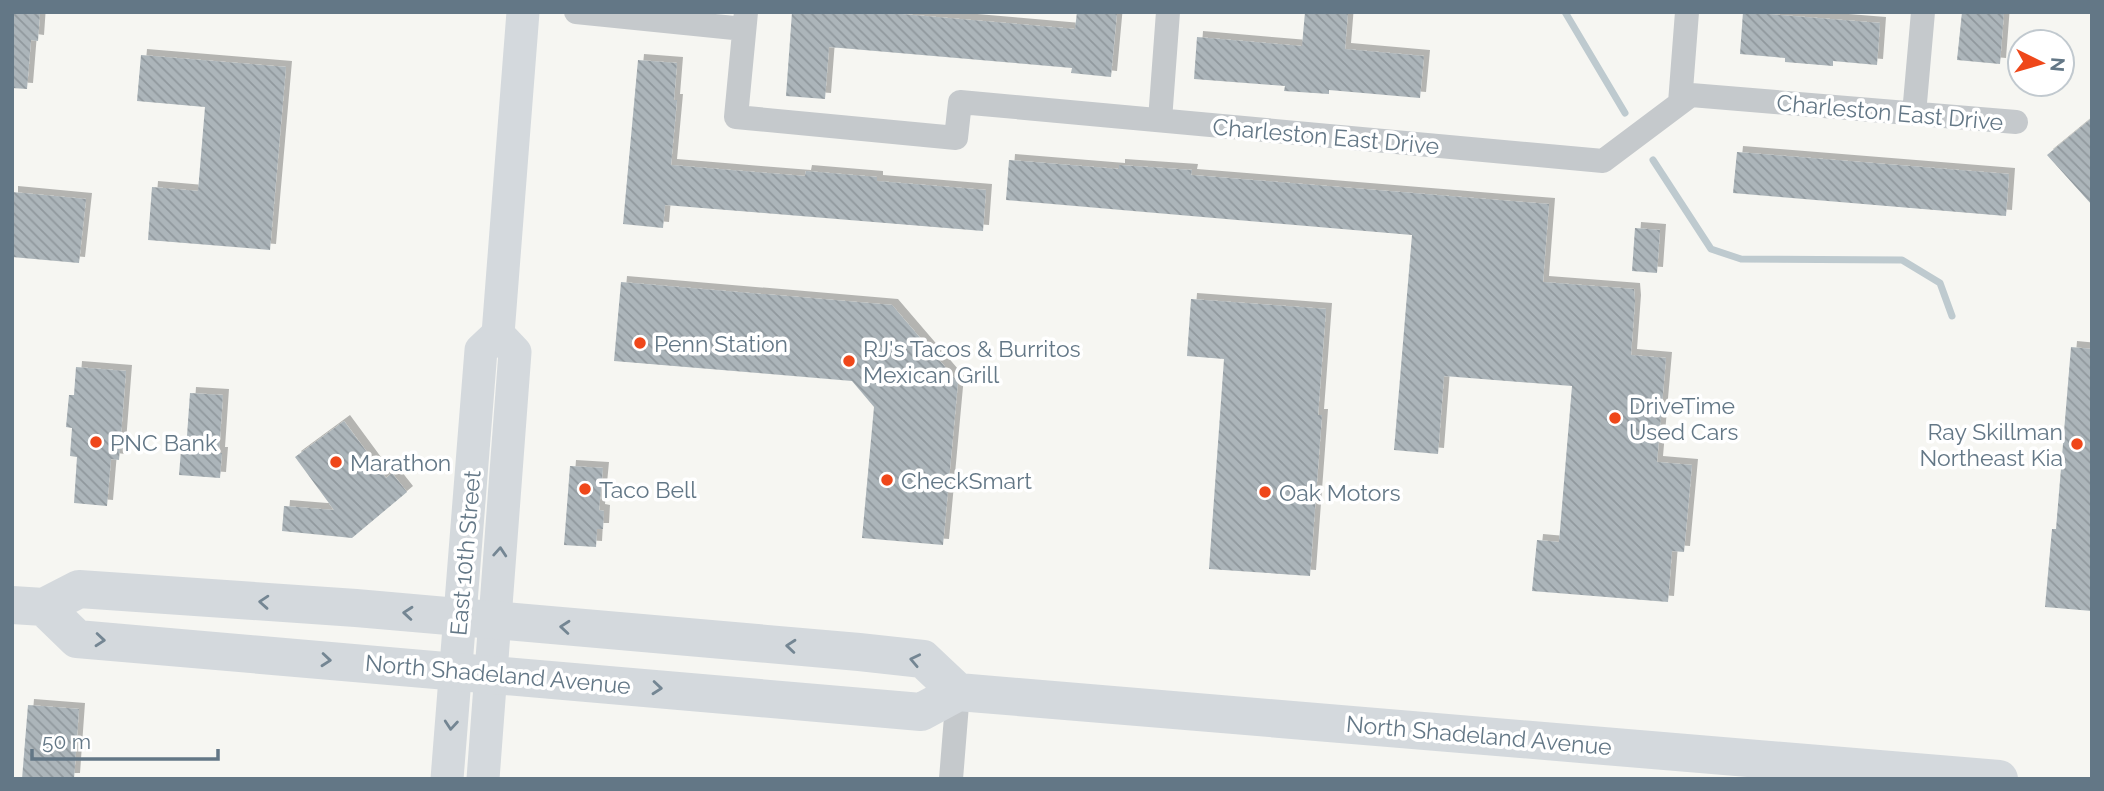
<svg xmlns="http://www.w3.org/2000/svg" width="2104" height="791" font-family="Raleway,sans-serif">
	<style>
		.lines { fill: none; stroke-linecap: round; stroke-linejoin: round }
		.stream { stroke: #becacf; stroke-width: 7 }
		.building { fill: url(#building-back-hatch); filter: url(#shadow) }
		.street { stroke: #c5c9cc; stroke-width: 24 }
		.secondary { stroke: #d4d9dd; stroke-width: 33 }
		.primary { stroke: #d4d9dd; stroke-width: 38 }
		.oneway { stroke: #748693 }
		.poi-dot { fill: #ef471a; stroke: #fff; stroke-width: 2.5 }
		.labels { text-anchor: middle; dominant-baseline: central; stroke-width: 7; stroke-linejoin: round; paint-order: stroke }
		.street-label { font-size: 23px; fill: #637786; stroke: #fff }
		.poi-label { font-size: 23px; fill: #637786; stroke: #fff; text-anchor: start }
	</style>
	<defs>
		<pattern id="building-back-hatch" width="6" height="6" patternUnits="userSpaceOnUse" patternTransform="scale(1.75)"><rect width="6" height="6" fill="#acb5ba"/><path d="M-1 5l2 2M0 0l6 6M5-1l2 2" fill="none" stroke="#90989d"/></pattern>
		<filter id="shadow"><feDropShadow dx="6" dy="-6" stdDeviation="0" flood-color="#0004"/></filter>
	</defs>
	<rect width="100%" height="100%" fill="#f6f6f2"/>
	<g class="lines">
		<path class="stream" d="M1565 12 1625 113
			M1653 160 1711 249 1741 259 1902 260 1940 283 1952 316"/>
	</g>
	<path class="building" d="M12 12H40L38 41 31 40 27 89 12 88Z
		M792 12H878L1075 29 1077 12H1117L1111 77 1071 73 1072 68 829 47 825 99 786 96Z
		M1305 12H1348L1345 49 1424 56 1420 98 1329 90V94L1284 91 1285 86 1194 79 1197 37 1302 46Z
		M1743 12 1880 23 1877 65 1833 61V66L1785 62V58L1740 54Z
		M1962 12H2004L2000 64 1957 60Z
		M141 55 286 67 270 250 148 240 152 187 198 191 205 107 137 101Z
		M638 60 677 63 674 100H677L671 165 805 176 806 171 877 177V181L986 190 983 231 665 205 663 228 623 224Z
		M2092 118V205L2047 155Z
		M1737 152 2009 174 2006 216 1733 193Z
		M1009 160 1119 169V165L1192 170 1191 175 1549 204 1543 282 1634 289 1635 301 1631 355 1666 358 1657 462 1692 465 1684 552 1672 551 1668 602 1532 591 1537 540 1559 542 1572 386 1444 376 1438 454 1394 450 1412 235 1006 200Z
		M12 192 86 199 79 263 12 257Z
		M1635 228 1660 230 1657 273 1632 271Z
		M621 282 892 305 958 382 943 545 862 538 874 407 852 381 614 361Z
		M1191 299 1326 309 1318 415H1322L1310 576 1209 569 1224 359 1187 356Z
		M2071 347 2092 349V611L2045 607 2052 529H2056Z
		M76 367 126 371 119 460 111 459 107 506 74 503 77 457 70 456 72 428 66 427 69 395H74Z
		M190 393 223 395 219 453H222L220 478 179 475 181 450H186Z
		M344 421 386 478 392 473 407 492 352 538 282 531 284 506 334 510 295 457Z
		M570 466 603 468 599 510 604 511 603 529H597L596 547 564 545Z
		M28 705 79 709 74 779H22Z"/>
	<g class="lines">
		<path class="street" d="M576 12 744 29
			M746 12 736 117 956 138 960 102 1603 161 1691 95 2016 122
			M1680 103 1687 12
			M1914 114 1923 12
			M1160 120 1168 12
			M951 779 958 692"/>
		<path class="secondary" d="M447 779 481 350 498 334 523 12
			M483 779 515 352 498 334"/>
		<path class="primary" d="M12 605 44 607 79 589 356 608 859 652 923 659 958 692
			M44 607 77 639 921 712 958 692 1999 779"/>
	</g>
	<defs><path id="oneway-chevron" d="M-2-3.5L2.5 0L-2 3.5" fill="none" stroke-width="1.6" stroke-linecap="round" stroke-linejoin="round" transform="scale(1.75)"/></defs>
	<g class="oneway">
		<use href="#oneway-chevron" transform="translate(500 552) rotate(-86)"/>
		<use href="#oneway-chevron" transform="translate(264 602) rotate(-176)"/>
		<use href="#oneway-chevron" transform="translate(408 613) rotate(-175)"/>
		<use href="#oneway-chevron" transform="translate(565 627) rotate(-175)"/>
		<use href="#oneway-chevron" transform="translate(100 640) rotate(5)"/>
		<use href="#oneway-chevron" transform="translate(791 646) rotate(-175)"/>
		<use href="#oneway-chevron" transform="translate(326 660) rotate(5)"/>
		<use href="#oneway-chevron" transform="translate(915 660) rotate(-168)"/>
		<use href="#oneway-chevron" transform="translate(657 688) rotate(5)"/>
		<use href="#oneway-chevron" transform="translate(451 725) rotate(95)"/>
	</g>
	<g class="poi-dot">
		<circle cx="640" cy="343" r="7"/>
		<circle cx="849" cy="361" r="7"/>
		<circle cx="1615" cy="418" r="7"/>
		<circle cx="96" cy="442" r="7"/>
		<circle cx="2077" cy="444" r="7"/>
		<circle cx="336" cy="462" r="7"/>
		<circle cx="887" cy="480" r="7"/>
		<circle cx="585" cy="489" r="7"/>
		<circle cx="1265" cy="492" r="7"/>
	</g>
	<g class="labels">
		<g class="street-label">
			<text transform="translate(1890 112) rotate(5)">Charleston East Drive</text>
			<text transform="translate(1326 136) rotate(5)">Charleston East Drive</text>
			<text transform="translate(465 553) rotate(-85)">East 10th Street</text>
			<text transform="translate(498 674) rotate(5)">North Shadeland Avenue</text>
			<text transform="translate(1479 735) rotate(5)">North Shadeland Avenue</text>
		</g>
		<g class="poi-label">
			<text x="654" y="343">Penn Station</text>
			<text x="863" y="348">RJ's Tacos &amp; Burritos<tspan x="863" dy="26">Mexican Grill</tspan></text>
			<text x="1629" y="405">DriveTime<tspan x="1629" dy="26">Used Cars</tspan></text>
			<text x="2063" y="431" text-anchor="end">Ray Skillman<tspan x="2063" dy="26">Northeast Kia</tspan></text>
			<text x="110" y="442">PNC Bank</text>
			<text x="350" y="462">Marathon</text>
			<text x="901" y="480">CheckSmart</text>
			<text x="599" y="489">Taco Bell</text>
			<text x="1279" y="492">Oak Motors</text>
		</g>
	</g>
	<rect width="2104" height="791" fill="none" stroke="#637786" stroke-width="28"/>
	<g transform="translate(2041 63) rotate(95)"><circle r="33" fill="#ffffff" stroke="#c1c9cf" stroke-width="2"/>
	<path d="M0-5L12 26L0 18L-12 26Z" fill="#ef471a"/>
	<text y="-10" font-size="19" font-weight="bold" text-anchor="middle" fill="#637786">N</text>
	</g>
	<path d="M32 749v10h186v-10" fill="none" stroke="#637786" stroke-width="3.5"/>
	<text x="42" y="749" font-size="21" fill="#637786" stroke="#ffffff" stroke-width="5" paint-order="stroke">50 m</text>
</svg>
